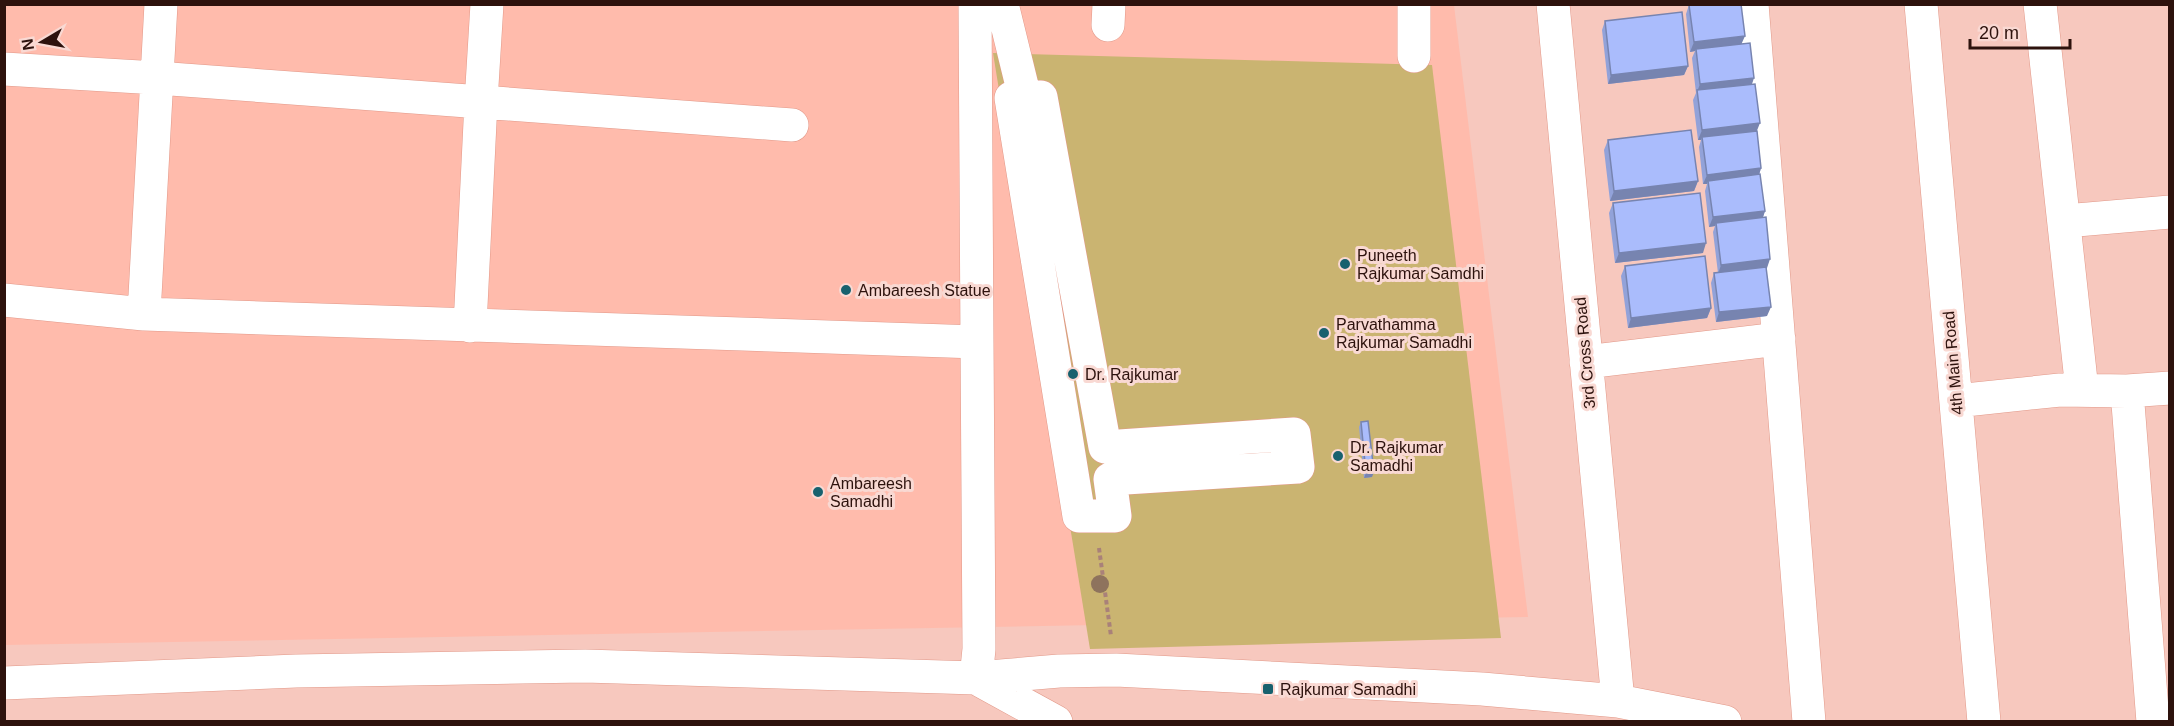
<svg xmlns="http://www.w3.org/2000/svg" width="2174" height="726" font-family="Arial,sans-serif">
	<style>
		.built { fill: #ffbbac }
		.green { fill: #cab471 }
		.lines { fill: none; stroke-linecap: round; stroke-linejoin: round }
		.minor-casing { stroke: #e29888; stroke-width: 34 }
		.path { stroke: #a98179; stroke-width: 4; stroke-dasharray: 4.5 3; stroke-linecap: butt }
		.minor { stroke: #fff; stroke-width: 33 }
		.tree { fill: #8e735d }
		.wall { fill: #92a2d9 }
		.shaded-wall { fill: #7784b0 }
		.building { fill: #aabcfc; stroke: #7784b0; stroke-width: 1.5 }
		.poi-dot { fill: #17616e; stroke: #f9d9d3; stroke-width: 2 }
		.labels { text-anchor: middle; dominant-baseline: central; stroke-width: 6; stroke-linejoin: round; paint-order: stroke }
		.poi-label { font-size: 16px; fill: #2d120d; stroke: #f9d9d3; text-anchor: start }
		.street-label { font-size: 16px; fill: #2d120d; stroke: #f9d9d3 }
	</style>
	<rect width="100%" height="100%" fill="#f7c8be"/>
	<path class="built" d="M4 5H1454L1528 617 5 645Z"/>
	<path class="green" d="M993 53 1432 65 1501 638 1090 649Z"/>
	<g class="lines">
		<g class="minor-casing">
			<path id="minor" d="M975 4 977 342
				M1002 4 1025 98
				M1414 4V56
				M1553 4 1618 701
				M1752 4 1809 722
				M1921 4 1984 722
				M2040 4 2082 390
				M1108 25 1109 4
				M4 69 157 78 792 125
				M1041 97 1105 447 1294 434 1298 467 1110 479 1115 516H1079L1011 98Z
				M2065 221 2170 212
				M4 300 144 314 977 342 979 649 976 678
				M144 314 161 4
				M470 326 481 102 487 4
				M1586 362 1779 339
				M2127 391 2153 722
				M1956 401 2060 390 2127 391 2170 388
				M976 678 1056 722
				M4 683 296 671 585 666 976 678 1059 671 1116 670 1482 689 1618 701 1725 722"/>
		</g>
		<path class="path" d="M1099 548 1111 636"/>
		<use href="#minor" class="minor"/>
	</g>
	<circle class="tree" cx="1100" cy="584" r="9"/>
	<path class="wall" d="M1689 5 1742 43 1752 84 1761 168 1759 175 1765 211 1763 217 1767 268V316L1716 322 1711 283 1714 273H1718L1713 232 1715 226 1709 227 1705 191 1707 184H1703L1699 147 1701 140H1698L1693 100 1696 93 1692 58 1695 51 1690 52 1686 14Z
		M1605 21 1688 66 1684 75 1608 84 1602 30Z
		M1608 140 1698 181 1694 191 1610 201 1604 150Z
		M1613 203 1703 253 1615 263 1609 213Z
		M1625 266 1711 308 1707 318 1628 328 1621 276Z
		M1361 422 1372 477 1364 478 1359 427Z"/>
	<path class="shaded-wall" d="M1745 36 1741 45 1696 49 1695 51 1690 52 1694 42Z
		M1688 66 1684 75 1608 84 1611 75Z
		M1754 78 1751 87 1697 92 1700 84Z
		M1760 123 1756 133 1702 137 1701 140H1698L1702 130Z
		M1761 168 1758 178 1708 181 1707 184H1703L1707 175Z
		M1698 181 1694 191 1610 201 1614 191Z
		M1765 211 1762 220 1716 223 1715 226 1709 227 1713 217Z
		M1706 243 1703 253 1615 263 1619 253Z
		M1770 259 1767 268 1718 274 1721 265Z
		M1771 307 1767 316 1716 322 1719 312Z
		M1711 308 1707 318 1628 328 1631 318Z
		M1374 472 1372 477 1364 478 1366 473Z"/>
	<path class="building" d="M1741 4 1745 36 1694 42 1689 5Z
		M1682 12 1688 66 1611 75 1605 21Z
		M1750 43 1754 78 1700 84 1696 49Z
		M1755 84 1760 123 1702 130 1697 90Z
		M1691 130 1698 181 1614 191 1608 140Z
		M1757 131 1761 168 1707 175 1702 137Z
		M1760 174 1765 211 1713 217 1708 181Z
		M1700 193 1706 243 1619 253 1613 203Z
		M1766 217 1770 259 1721 265 1716 223Z
		M1705 256 1711 308 1631 318 1625 266Z
		M1766 267 1771 307 1719 312 1714 273Z
		M1368 421 1374 472 1366 473 1361 422Z"/>
	<g class="poi-dot">
		<circle cx="1345" cy="264" r="6"/>
		<circle cx="846" cy="290" r="6"/>
		<circle cx="1324" cy="333" r="6"/>
		<circle cx="1073" cy="374" r="6"/>
		<circle cx="1338" cy="456" r="6"/>
		<circle cx="818" cy="492" r="6"/>
		<rect x="1262" y="683" width="12" height="12" rx="3"/>
	</g>
	<g class="labels">
		<g class="poi-label">
			<text x="1357" y="255">Puneeth<tspan x="1357" dy="18">Rajkumar Samdhi</tspan></text>
			<text x="858" y="290">Ambareesh Statue</text>
			<text x="1336" y="324">Parvathamma<tspan x="1336" dy="18">Rajkumar Samadhi</tspan></text>
			<text x="1085" y="374">Dr. Rajkumar</text>
			<text x="1350" y="447">Dr. Rajkumar<tspan x="1350" dy="18">Samadhi</tspan></text>
			<text x="830" y="483">Ambareesh<tspan x="830" dy="18">Samadhi</tspan></text>
			<text x="1280" y="689">Rajkumar Samadhi</text>
		</g>
		<g class="street-label">
			<text transform="translate(1585 353) rotate(-95)">3rd Cross Road</text>
			<text transform="translate(1953 363) rotate(-95)">4th Main Road</text>
		</g>
	</g>
	<rect width="2174" height="726" fill="none" stroke="#2d120d" stroke-width="12"/>
	<g transform="translate(42 42) rotate(260)" stroke="#f9d9d3" stroke-width="4.5" paint-order="stroke">
	<path d="M0-4.5L10 22L0 15L-10 22Z" fill="#2d120d"/>
	<text y="-9" font-size="16" font-weight="bold" text-anchor="middle" fill="#2d120d">N</text>
	</g>
	<path d="M1970 39v9h100v-9" fill="none" stroke="#2d120d" stroke-width="3"/>
	<text x="1979" y="39" font-size="18" fill="#2d120d" stroke="#f9d9d3" stroke-width="4.5" paint-order="stroke">20 m</text>
</svg>
